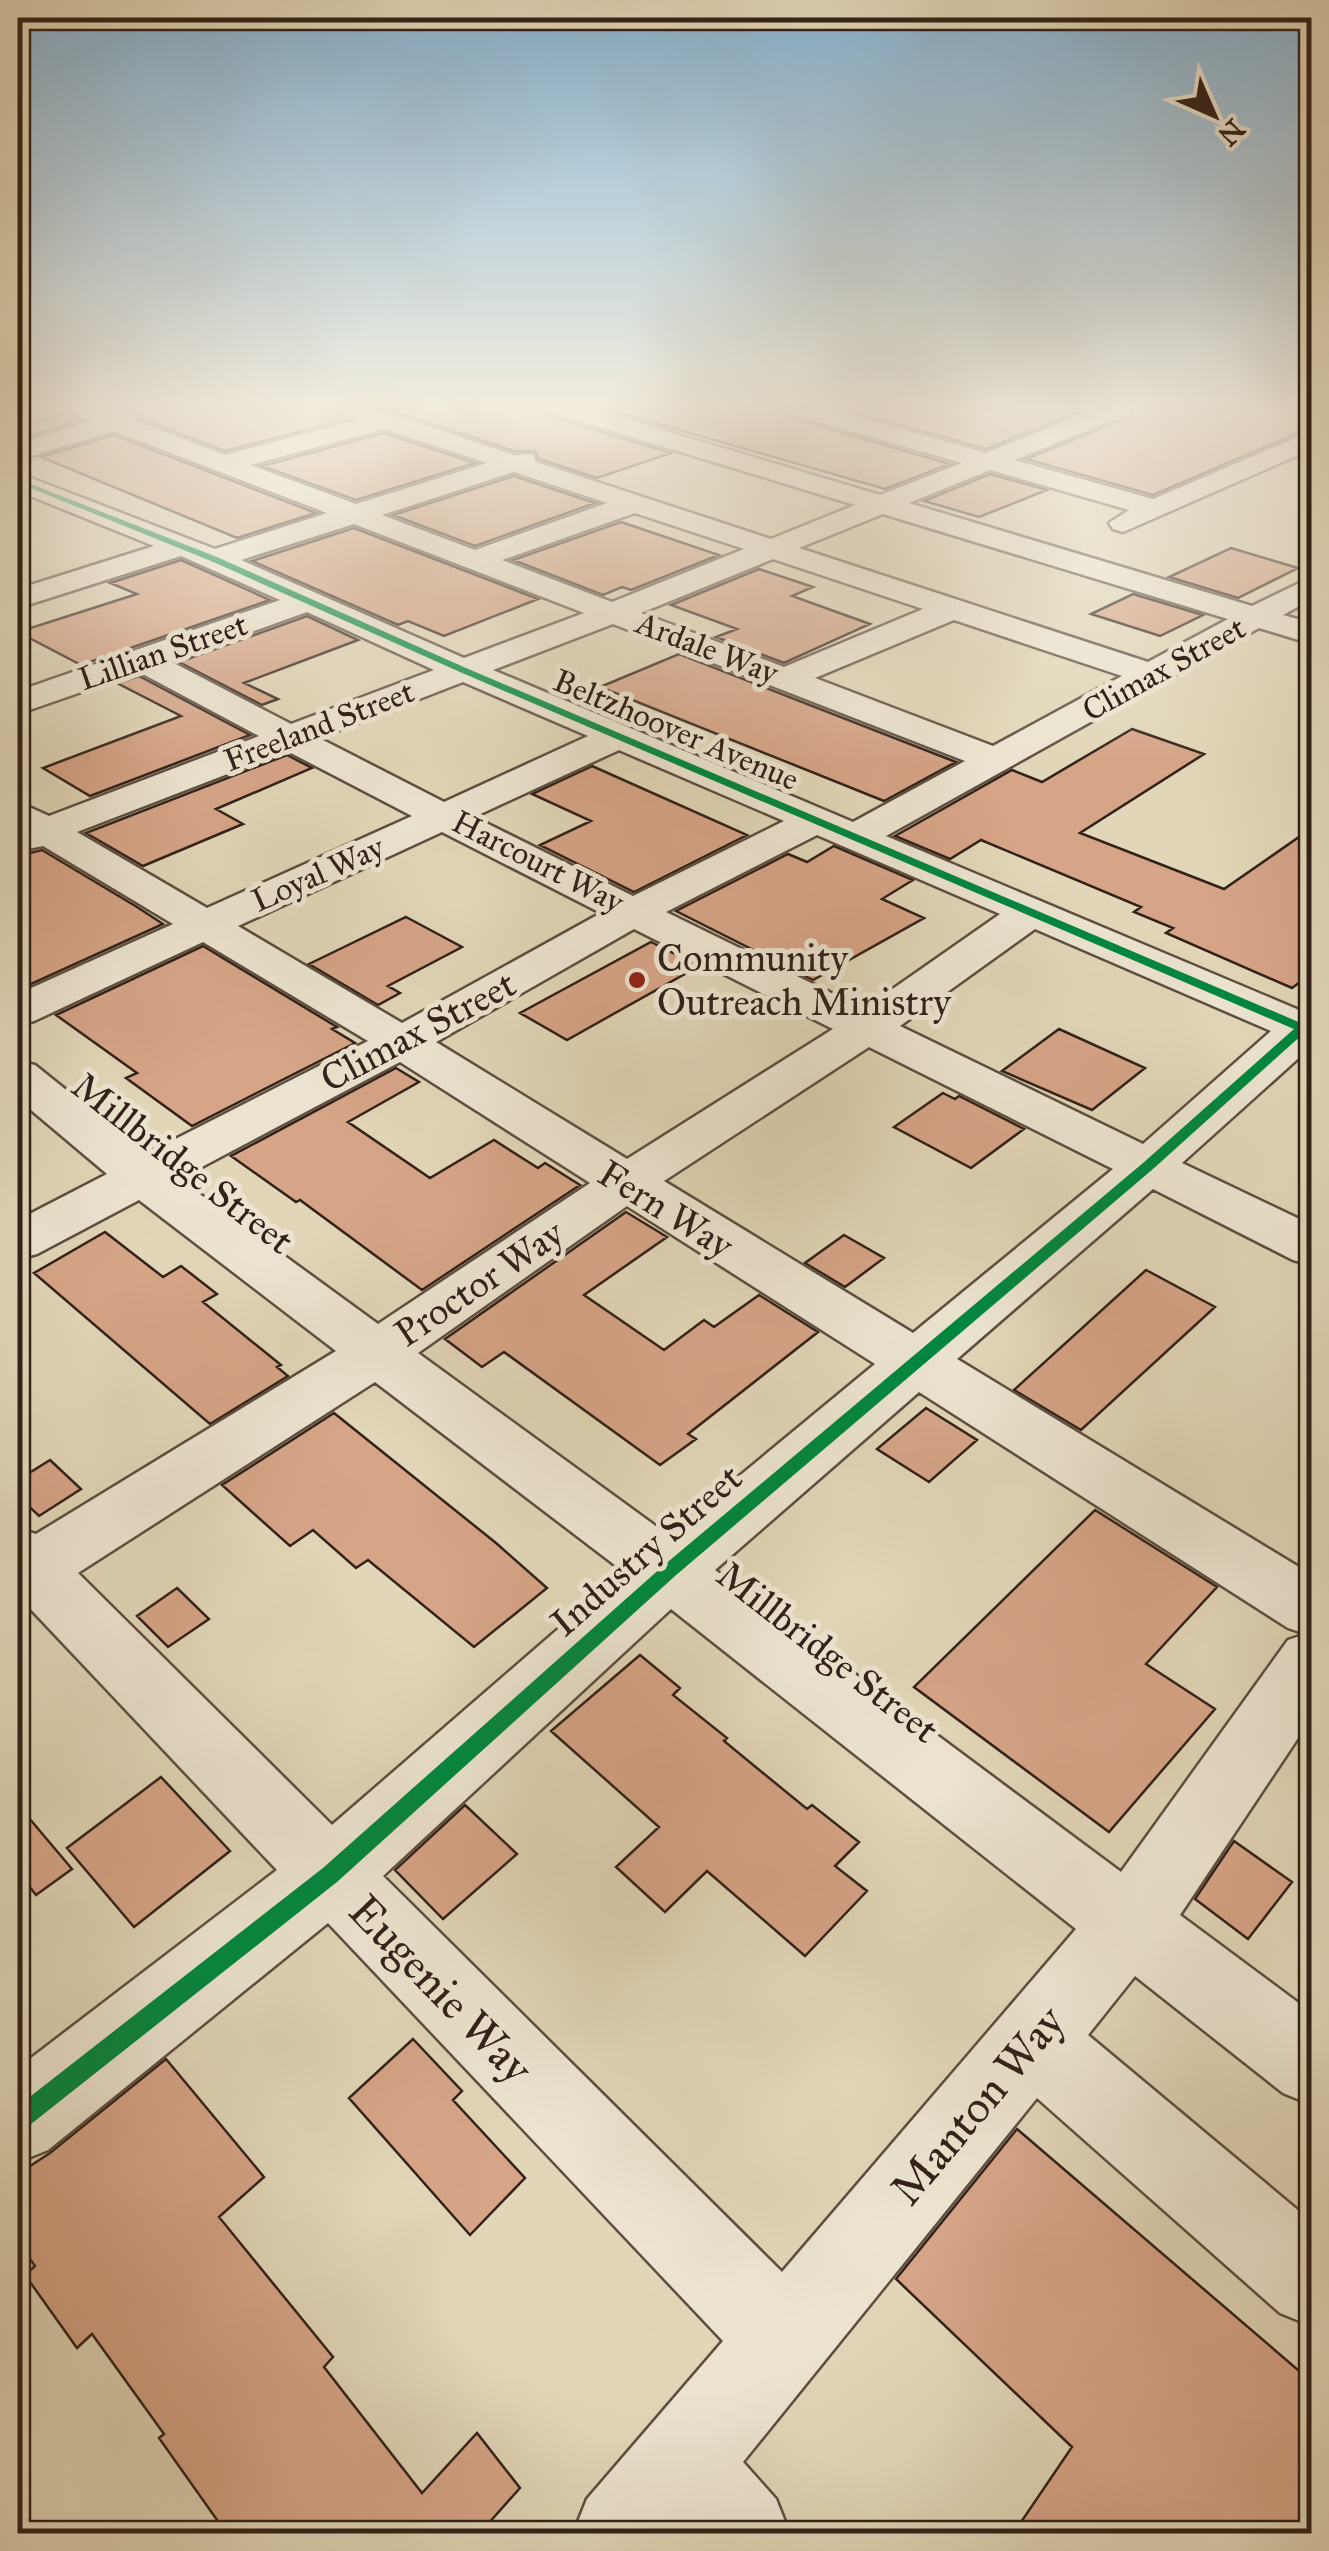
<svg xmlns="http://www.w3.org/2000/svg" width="1329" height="2551" font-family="'IM FELL Great Primer',serif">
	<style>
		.building { fill: #d6a487; stroke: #312119; stroke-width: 2.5 }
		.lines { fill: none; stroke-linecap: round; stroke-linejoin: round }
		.minor-casing { stroke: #5d4e40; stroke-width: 5 }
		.minor { fill: #ece4d0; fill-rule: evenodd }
		.cycleway-casing { stroke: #ece4d0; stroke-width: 6 }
		.cycleway { fill: #00873e; fill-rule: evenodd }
		.poi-dot { fill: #8f2418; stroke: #ece4d0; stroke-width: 4 }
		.labels { text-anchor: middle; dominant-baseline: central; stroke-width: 10; stroke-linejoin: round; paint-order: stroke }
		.far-street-label { font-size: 32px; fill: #312119; stroke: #ece4d0 }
		.poi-label { font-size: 38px; fill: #312119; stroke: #ece4d0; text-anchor: start }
		.street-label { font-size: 38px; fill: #312119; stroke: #ece4d0 }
		.near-street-label { font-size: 45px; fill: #312119; stroke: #ece4d0 }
	</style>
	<rect width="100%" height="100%" fill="#e1d6b7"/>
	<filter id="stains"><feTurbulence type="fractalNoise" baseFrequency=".002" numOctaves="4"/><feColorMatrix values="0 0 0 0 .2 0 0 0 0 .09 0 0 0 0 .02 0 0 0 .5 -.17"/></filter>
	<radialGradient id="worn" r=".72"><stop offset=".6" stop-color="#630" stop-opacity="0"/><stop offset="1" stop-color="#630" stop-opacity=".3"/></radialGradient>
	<path class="building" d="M110 408H331L348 419 225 451 139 418 134 410Z
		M384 408H546L552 417 671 453 597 478 539 459 535 451H514Z
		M603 408H781L787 417 950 464 885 489Z
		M840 408H1088L986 449Z
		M1137 408H1312V427L1153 495 1026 459 1131 416Z
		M68 413 80 420 18 440V426Z
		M384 433 475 463 356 500 262 466Z
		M114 435 316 513 237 538 41 457Z
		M990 474 1047 490 979 517 924 501Z
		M514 476 595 503 475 546 393 515Z
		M621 522 719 555 631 590 622 587 603 595 513 560Z
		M354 528 538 599 444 636 408 621 398 625 252 561Z
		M1231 548 1298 568 1238 598 1169 577Z
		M181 560 270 600 81 665 18 632 137 594 110 583Z
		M759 569 813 587 792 596 870 624 784 663 716 637 737 629 671 605Z
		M1133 594 1203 615 1160 636 1091 614Z
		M307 616 358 640 244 683 278 699 262 705 179 662Z
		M679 654 956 762 884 801 600 687Z
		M139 676 250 735 90 796 43 768 181 716 117 683Z
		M1132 729 1204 754 1080 833 1224 889 1312 828V973L1292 988 1166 933 1173 928 1134 912 1141 907 981 840 950 859 895 836 1012 770 1042 782Z
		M287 755 312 768 216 809 243 824 143 866 86 833Z
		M592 766 747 835 634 892 540 845 591 821 532 794Z
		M834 846 913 880 882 899 924 918 813 980 676 911 788 854 807 862Z
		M42 850 137 907 163 924 20 989 18 856Z
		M406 917 462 947 388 986 400 993 378 1005 309 964Z
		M651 942 699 966 567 1040 520 1013Z
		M203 946 337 1027 332 1029 355 1043 192 1126 126 1078 137 1073 56 1015Z
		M1059 1029 1145 1068 1092 1110 1002 1071Z
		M396 1068 419 1082 348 1122 430 1178 494 1140 538 1168 545 1163 580 1185 422 1290 300 1200 296 1202 231 1156Z
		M943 1093 955 1099 959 1096 1024 1129 971 1168 894 1127Z
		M626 1212 667 1237 584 1295 664 1350 704 1320 714 1327 759 1295 818 1332 688 1434 696 1439 660 1465 504 1352 482 1367 445 1339Z
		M105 1232 163 1277 181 1266 217 1294 203 1302 281 1365 277 1367 288 1376 210 1424 34 1273Z
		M844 1235 884 1258 845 1287 805 1263Z
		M1146 1270 1215 1307 1081 1430 1014 1390Z
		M926 1408 977 1440 929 1482 877 1449Z
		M334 1413 496 1543 547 1588 474 1647 368 1560 356 1568 313 1530 290 1546 222 1485Z
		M50 1460 81 1489 39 1516 18 1496V1480Z
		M1095 1510 1217 1587 1146 1664 1215 1709 1109 1832 914 1687Z
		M177 1588 209 1619 168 1647 137 1616Z
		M640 1655 680 1688 673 1695 727 1738 724 1741 807 1809 812 1805 859 1842 835 1866 867 1891 805 1956 707 1871 665 1912 616 1867 659 1827 551 1731Z
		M161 1777 230 1851 134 1927 67 1848Z
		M18 1805 72 1869 36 1895 18 1872Z
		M465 1805 517 1854 443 1919 395 1870Z
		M1234 1841 1292 1882 1248 1939 1195 1899Z
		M413 2039 462 2091 453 2100 525 2178 470 2235 349 2098Z
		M166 2059 264 2177 219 2217 333 2357 324 2367 422 2493 477 2433 520 2488 479 2534H227L159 2438 164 2434 92 2334 77 2348 25 2275 35 2266 18 2242V2174L50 2153Z
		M1017 2129 1312 2382V2534H1013L1072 2447 896 2279Z"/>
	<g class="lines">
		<g class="minor-casing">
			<path id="minor" d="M66 408 134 414 136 421 225 455 358 420 335 408H372L514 455 533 454 536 462 771 539 855 505 553 413 550 408H589L880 495 962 463 788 413 785 408H826L986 453 1098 408H1133L1130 413 1014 460 1153 499 1312 431V449L1123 532 1113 529 1109 523 1129 510 990 470 909 503 1252 606 1312 577V599L1283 615 1312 623V644L1259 628 886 836 1299 1010 1312 1006V1046L1182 1163 1312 1225V1265L1293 1260 1153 1189 957 1359 1312 1575V1717L1180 1915 1312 2013V2105L1283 2093 1135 1976 1088 2035 1312 2222V2326L1280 2313 1037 2098 743 2462 776 2499 790 2534H573L587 2499 723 2341 328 1923 48 2150 18 2162V2068L277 1870 24 1602 18 1604V1529L36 1534 336 1351 139 1200 37 1254 18 1259V1220L107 1174 18 1099V1061L35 1065 146 1154 368 1041 203 942 34 1021 18 1025V994L173 924 43 846 18 851V802L49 816 259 736 139 672 18 714V691L280 600 181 556 18 608V589L154 546 18 491V473L215 549 327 513 114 431 18 460V444L90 421ZM384 429 487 463 356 504 250 465ZM514 472 607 503 475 550 382 515ZM635 513 744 549 612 602 502 560ZM883 514 1228 619 1148 662 799 548ZM354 524 584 613 464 658 241 560ZM773 559 923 609 784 667 641 613ZM307 612 434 670 291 724 170 661ZM954 620 1122 676 993 746 815 678ZM613 624 965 761 853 822 493 670ZM463 682 588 736 444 802 319 738ZM619 750 784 821 633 896 474 817ZM287 751 412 816 207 908 77 832ZM442 832 601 913 402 1023 238 926ZM817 835 1000 914 864 1009 666 912ZM634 929 833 1029 627 1159 436 1042ZM1035 929 1271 1031 1143 1144 900 1026ZM869 1047 1113 1169 913 1333 664 1181ZM400 1062 590 1183 378 1324 179 1179ZM627 1206 875 1364 668 1535 418 1353ZM375 1382 624 1572 332 1825 78 1573ZM919 1392 1288 1628 1306 1634 1288 1640 1121 1872 715 1570ZM671 1609 1076 1929 782 2272 383 1876Z"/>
		</g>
		<use href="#minor" class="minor"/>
		<g class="cycleway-casing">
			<path id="cycleway" d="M18 479 217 557 466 668 1301 1023 1312 1016V1036L1304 1033 1153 1169 675 1576 337 1882 26 2128 18 2131V2106L323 1868 663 1566 1143 1163 1294 1029 460 672 211 561 18 483Z"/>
		</g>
		<use href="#cycleway" class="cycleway"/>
	</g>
	<linearGradient id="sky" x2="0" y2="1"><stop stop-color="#88b5d5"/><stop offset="0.53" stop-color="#f2eddf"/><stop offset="1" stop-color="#f2eddf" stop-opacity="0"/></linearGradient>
	<rect width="1329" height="765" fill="url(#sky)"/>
	<circle class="poi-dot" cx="637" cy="980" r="10"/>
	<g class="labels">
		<g class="far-street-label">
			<text transform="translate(707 648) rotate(21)">Ardale Way</text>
			<text transform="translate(163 652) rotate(-19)">Lillian Street</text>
			<text transform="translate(1164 669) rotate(-29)">Climax Street</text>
			<text transform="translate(319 726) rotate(-21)">Freeland Street</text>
			<text transform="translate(676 730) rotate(23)">Beltzhoover Avenue</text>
			<text transform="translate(538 862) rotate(27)">Harcourt Way</text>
			<text transform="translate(318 874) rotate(-24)">Loyal Way</text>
		</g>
		<g class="poi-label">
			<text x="657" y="958">Community<tspan x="657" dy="44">Outreach Ministry</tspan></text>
		</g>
		<g class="street-label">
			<text transform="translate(418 1031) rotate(-28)">Climax Street</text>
			<text transform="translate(183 1163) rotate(38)">Millbridge Street</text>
			<text transform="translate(666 1209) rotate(32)">Fern Way</text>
			<text transform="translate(479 1283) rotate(-34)">Proctor Way</text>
			<text transform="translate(646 1550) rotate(-41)">Industry Street</text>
			<text transform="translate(828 1652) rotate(38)">Millbridge Street</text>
		</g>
		<g class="near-street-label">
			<text transform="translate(441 1989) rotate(46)">Eugenie Way</text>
			<text transform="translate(977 2105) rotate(-50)">Manton Way</text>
		</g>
	</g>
	<rect width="1329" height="2551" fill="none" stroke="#e1d6b7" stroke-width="60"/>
	<rect x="20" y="20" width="1289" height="2511" fill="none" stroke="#312119" stroke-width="5"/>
	<rect x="30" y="30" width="1269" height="2491" fill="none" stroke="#312119" stroke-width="2.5"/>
	<g transform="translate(1214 115) rotate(135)" stroke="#ece4d0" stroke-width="8" paint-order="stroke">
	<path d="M0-8L18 38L0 25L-18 38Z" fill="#312119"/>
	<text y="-15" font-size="28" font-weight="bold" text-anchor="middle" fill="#312119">N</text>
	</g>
	<rect width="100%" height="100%" filter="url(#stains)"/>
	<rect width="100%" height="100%" fill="url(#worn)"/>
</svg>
